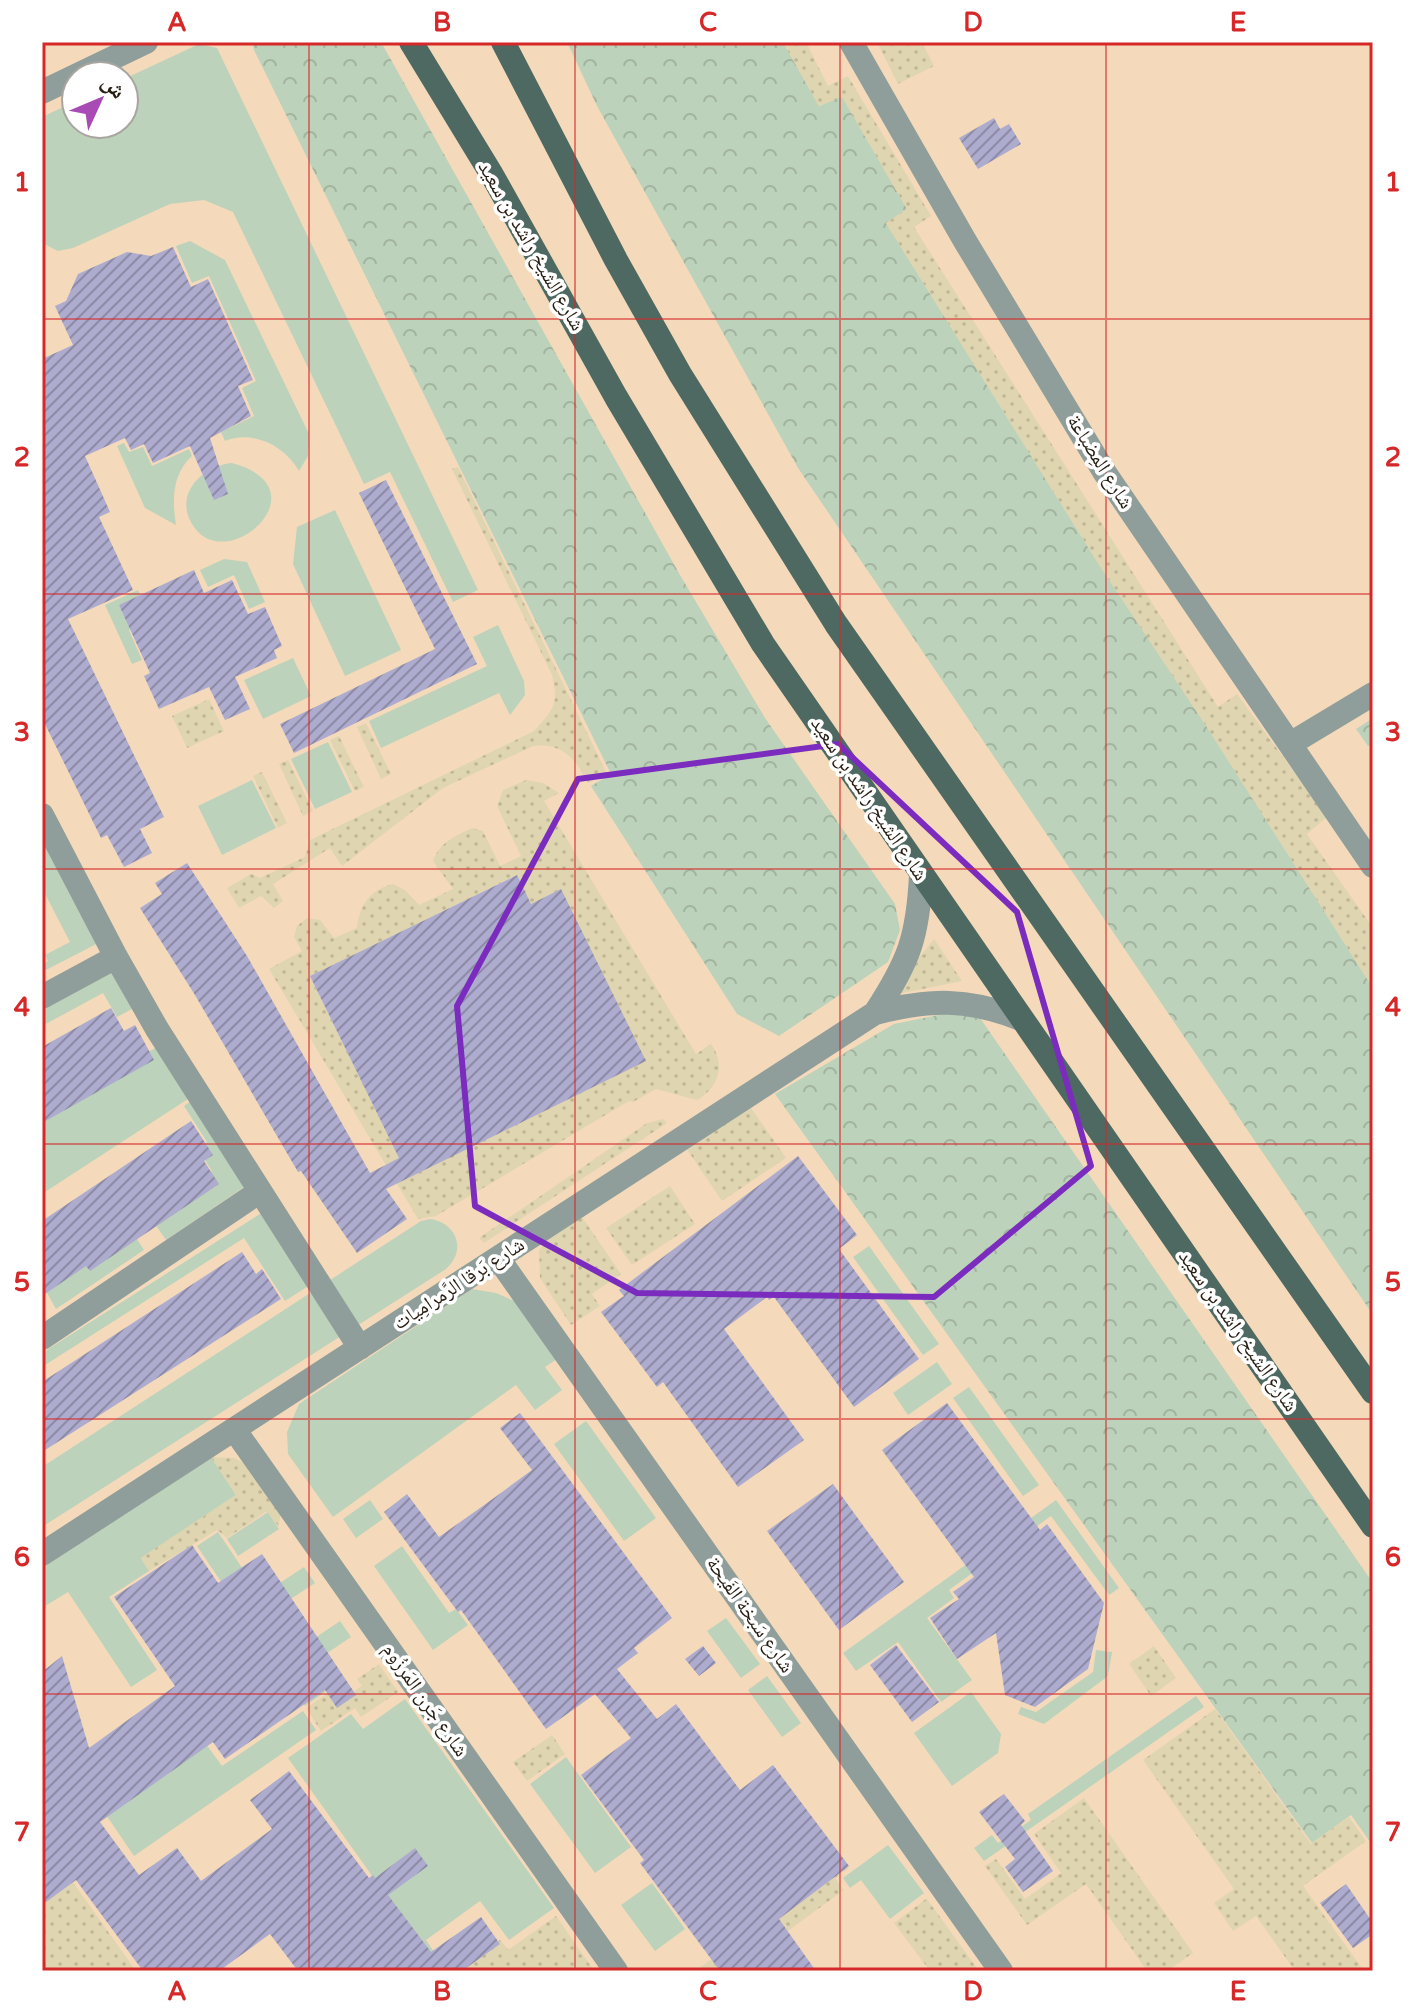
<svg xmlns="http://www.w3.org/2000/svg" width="1415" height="2013" font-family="'Varela Round','Noto Naskh Arabic',sans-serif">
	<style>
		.green { fill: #bdd2ba }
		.forest { fill: url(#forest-crowns) }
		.sand { fill: url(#sand-dots); fill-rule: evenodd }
		.building { fill: url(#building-hatch) }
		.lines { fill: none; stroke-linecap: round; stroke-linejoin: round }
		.minor { stroke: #8f9e9a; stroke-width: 24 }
		.major { stroke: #4d6962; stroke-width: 24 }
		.marked { fill: none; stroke: #7b2cbf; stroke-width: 6; stroke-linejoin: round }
		.grid { fill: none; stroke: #d62828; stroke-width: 2; stroke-opacity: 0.55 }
		.labels { text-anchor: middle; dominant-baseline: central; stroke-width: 7; stroke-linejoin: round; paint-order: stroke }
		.street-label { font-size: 20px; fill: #261d12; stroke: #fff }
		.neatline { fill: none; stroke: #d62828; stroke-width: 3 }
		.grid-label { font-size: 26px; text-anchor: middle; font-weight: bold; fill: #d62828 }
	</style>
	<defs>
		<pattern id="forest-crowns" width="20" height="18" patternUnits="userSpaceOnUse" patternTransform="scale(2)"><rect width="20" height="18" fill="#bdd2ba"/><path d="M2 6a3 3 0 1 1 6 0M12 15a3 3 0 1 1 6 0" fill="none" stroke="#a2b49f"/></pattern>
		<pattern id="sand-dots" width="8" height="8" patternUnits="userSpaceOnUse" patternTransform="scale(2)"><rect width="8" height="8" fill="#dfd5b0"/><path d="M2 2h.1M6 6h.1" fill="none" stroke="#bfb696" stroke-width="1.8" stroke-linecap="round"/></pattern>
		<pattern id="building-hatch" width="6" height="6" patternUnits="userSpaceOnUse" patternTransform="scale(2)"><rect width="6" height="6" fill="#adabce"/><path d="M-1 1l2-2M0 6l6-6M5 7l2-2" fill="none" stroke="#8d8ba6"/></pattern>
	</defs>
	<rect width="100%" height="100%" fill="#f4dabb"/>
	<path class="green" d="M199 44 217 48 478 590 453 602 390 472 364 484 233 212 204 200 170 204 73 248 58 251 42 243V117L76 101V124H124V79Z
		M190 241 225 260 309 434 308 456 299 471C284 445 253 430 225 441L221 432 254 416 242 388 256 381 209 276 192 283 176 246Z
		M124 443 129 452 143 447 152 466 189 449 192 456C172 474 172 500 176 525L145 508 117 446Z
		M232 463C325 488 228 576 194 527 172 496 201 466 232 463Z
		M335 510 401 650 345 676 293 564 297 527Z
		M224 559 247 562 265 602 249 609 234 575 208 587 200 570Z
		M138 590 152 620 129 630 142 660 132 664 105 605Z
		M498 625 524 681 525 695 510 715 499 693 381 748 369 721 487 666 473 637Z
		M293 658 311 696 263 719 244 680Z
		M328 742 352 792 315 809 291 759Z
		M252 780 276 828 222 855 198 806Z
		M42 815 106 939 42 972V964L48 961 45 955 70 942 42 888Z
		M112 971 132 1009 117 1017 103 993 42 1026V1009Z
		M157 1047 191 1097 45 1192 42 1187V1112Z
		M194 1099 250 1183 166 1240 148 1214 212 1171 198 1149 207 1142 184 1106Z
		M263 1212 310 1285 285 1301 244 1238 42 1367V1353Z
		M430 1219C457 1223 467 1250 446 1269L42 1527V1467L421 1221Z
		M135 1236 144 1250 56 1309 42 1284Z
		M869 1246 939 1344 923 1355 853 1257Z
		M472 1289 496 1293 517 1302 557 1359 545 1367 562 1390 535 1410 516 1385 333 1517 288 1454 287 1432 299 1404Z
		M937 1362 952 1384 908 1415 893 1393Z
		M969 1387 1039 1485 1023 1496 953 1398Z
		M586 1421 656 1518 624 1541 554 1444Z
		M211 1457 236 1495 141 1558 149 1571 109 1597 157 1670 131 1687 68 1592 42 1608V1568Z
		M370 1500 383 1519 356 1538 343 1519Z
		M1056 1500 1119 1588 1109 1595 1051 1516 949 1590 954 1598 927 1618 972 1680 941 1702 898 1642 856 1671 843 1653Z
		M268 1512 279 1529 238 1556 227 1539Z
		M218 1532 325 1692 305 1706 197 1546Z
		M402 1546 449 1613 456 1609 468 1625 433 1650 374 1566Z
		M304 1567 315 1583 274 1610 263 1594Z
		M726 1618 760 1664 741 1678 707 1631Z
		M340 1621 351 1637 311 1664 300 1648Z
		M1096 1650 1112 1652 1108 1676 1044 1724 1018 1714 1021 1707 1036 1712 1093 1672Z
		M767 1676 801 1723 782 1737 748 1690Z
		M971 1692 1001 1734 998 1753 952 1786 914 1733Z
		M1196 1696 1204 1707 984 1861 974 1848 992 1835 998 1843 1031 1820 1028 1814Z
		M405 1699 554 1908 509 1940 480 1901 426 1940 447 1971 415 1936 288 1758 351 1714 363 1729Z
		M303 1711 316 1730 134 1856 100 1806 201 1737 222 1766Z
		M566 1757 631 1847 595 1873 530 1784Z
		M888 1845 924 1893 890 1919 861 1880 850 1888 843 1878Z
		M652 1883 685 1929 655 1951 621 1905Z"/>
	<path class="forest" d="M252 42H381L680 575 765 718 895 904 900 930 888 962 779 1036 737 1014 591 786 611 774 254 50Z
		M567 42H783L819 106 842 96 907 209 886 223 1098 563 1207 727 1373 988V1315L798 468 597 106Z
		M1373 718V743L1368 746 1356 729Z
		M973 1008 1373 1583V1846L1351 1815 1312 1843 775 1094 894 1024Z"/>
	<path class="sand" d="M783 42H806L828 86 848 76 931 216 914 227 1218 707 1237 694 1327 817 1307 834 1373 928V988L1207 727 1098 563 886 223 907 209 842 97 819 106Z
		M877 42H922L934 66 898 84Z
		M458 467 607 774 588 783C576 759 562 742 533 746L443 788 342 866 330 848 273 884 283 901 274 908 261 896 239 908 227 888 251 874 260 878 305 857 310 840 534 731C554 709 559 704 552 675L452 469Z
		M209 699 224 731 187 748 172 716Z
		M366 723 391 774 381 779 357 727Z
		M339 736 364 787 355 791 330 740Z
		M288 760 313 811 303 816 279 764Z
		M262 772 287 823 278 828 253 776Z
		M526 780 543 783 559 793 544 801 696 1054 711 1044C726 1065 719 1087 697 1100L656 1089 633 1102 629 1101 436 1216 418 1219 269 969 302 951 294 937 297 926 307 918 320 920 334 938 357 928C359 905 371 889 393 884L405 890 419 905 453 889 433 861C439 843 455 836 472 828L483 831 500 866 521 856 497 806 503 790ZM516 875 531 904 409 1177 310 976Z
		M934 939 962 981 888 996Z
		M749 1105 786 1158 722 1201 686 1148Z
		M663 1119 667 1123 484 1243 479 1238 647 1123Z
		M670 1186 695 1224 632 1265 606 1228Z
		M580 1214 621 1274 592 1294 600 1306 571 1325 540 1278 539 1250 555 1231Z
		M211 1457 234 1458 254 1468 281 1506 279 1527 267 1511 227 1538 217 1530 149 1571 141 1558 236 1495Z
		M1154 1646 1176 1678 1151 1696 1129 1664Z
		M379 1664 398 1692 361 1717 355 1708 321 1731 306 1708 328 1693 336 1703 362 1686 357 1679Z
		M1215 1709 1311 1844 1349 1817 1366 1841 1303 1886 1364 1971H1295L1256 1916 1233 1931 1214 1903 1234 1889 1143 1760Z
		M552 1735 565 1754 527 1781 513 1762Z
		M1084 1798 1193 1953 1167 1971H1147L1086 1884 1027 1925 985 1866 996 1859 1025 1899 1061 1873 1034 1834Z
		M845 1863 849 1868 835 1878 844 1890 759 1952 773 1971H695Z
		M72 1881 136 1971H42V1901Z
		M926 1899H927L979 1971H930L894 1923Z
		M556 1916 593 1969 591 1971H463L460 1968 500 1940 508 1950Z"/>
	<path class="building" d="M994 118 1000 129 1009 124 1021 144 978 169 959 138Z
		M173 247 191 287 208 279 253 380 238 386 251 416 210 438 228 494 214 500 190 446 153 463 144 444 131 450 125 438 85 456 110 512 99 517 133 590 68 619 164 817 140 829 152 853 124 867 107 835 101 838 42 718V359L73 345 55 306 66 301 78 274 127 252 151 256Z
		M386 480 477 664 294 753 280 724 435 649 359 493Z
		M194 570 204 593 232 580 248 614 265 607 282 646 274 650 277 658 235 677 250 709 225 720 209 687 159 709 144 676 150 673 119 605Z
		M187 863 247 956 370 1173 399 1158 310 976 517 875 531 904 561 889 646 1061 386 1189 407 1219 357 1253 301 1171 298 1172 195 995 140 908 162 894 155 883Z
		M111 1008 124 1031 135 1025 154 1060 42 1123V1047Z
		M191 1121 213 1155 204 1161 219 1184 90 1271 86 1266 42 1296V1221Z
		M798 1156 857 1235 839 1249 919 1359 854 1407 774 1297 769 1300 767 1297 724 1329 804 1440 738 1487 663 1382 657 1387 601 1312 624 1296 619 1290Z
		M242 1252 256 1274 262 1269 281 1299 42 1452V1382Z
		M947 1403 1040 1530 1047 1524 1104 1603 1088 1669 1035 1707 1005 1695 996 1633 957 1659 930 1618 959 1599 953 1592 974 1577 882 1450Z
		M520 1413 672 1618 634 1648 638 1653 617 1669 657 1719 676 1704 740 1790 773 1765 849 1866 779 1919 816 1971H720L640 1863 644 1860 581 1775 631 1738 595 1694 546 1729 461 1610 458 1612 384 1512 407 1494 439 1537 487 1503 532 1470 500 1428Z
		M833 1484 904 1582 839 1630 767 1531Z
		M192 1545 218 1583 262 1554 356 1695 337 1708 325 1690 225 1759 213 1742 100 1822 139 1875 177 1848 201 1881 272 1829 250 1800 289 1771 369 1878 373 1875 375 1878 415 1848 428 1866 388 1895 431 1952 481 1917 500 1944 462 1971H298L270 1934 219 1971H143L76 1880 42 1905V1672L62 1656 89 1748 175 1686 114 1597Z
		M896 1645 939 1702 912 1722 870 1665Z
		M703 1646 716 1663 699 1676 685 1659Z
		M1004 1794 1025 1821 1021 1825 1053 1871 1023 1892 1005 1867 1015 1859 979 1812Z
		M1346 1884 1373 1923V1934L1353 1948 1320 1903Z"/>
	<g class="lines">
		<path class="minor" d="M851 42 965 241 1105 473 1373 866
			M42 92 146 42
			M1290 744 1373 694
			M42 815 116 957 157 1029 360 1348
			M42 997 116 957
			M875 1013C909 961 918 937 921 875
			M498 1258 1001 1971
			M42 1338 259 1192
			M234 1429 616 1971
			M42 1554 875 1013C930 999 968 998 1021 1019"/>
		<path class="major" d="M411 42 492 175 616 397 763 644 1373 1526
			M503 42 616 260 680 374 836 624 1373 1392"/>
	</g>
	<path class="marked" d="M838 744 1017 912 1091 1166 934 1297 637 1293 475 1206 457 1006 578 779Z"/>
	<path class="grid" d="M309 42V1971M575 42V1971M840 42V1971M1106 42V1971M42 319H1373M42 594H1373M42 869H1373M42 1144H1373M42 1419H1373M42 1694H1373"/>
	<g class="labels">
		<g class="street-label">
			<text transform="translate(531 246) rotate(60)">شارع الشيخ راشد بن سعيد</text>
			<text transform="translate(1100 462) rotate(58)">شارع المِضباعة</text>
			<text transform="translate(869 799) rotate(56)">شارع الشيخ راشد بن سعيد</text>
			<text transform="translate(459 1284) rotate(-33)">شارع بَرقا الرَّمرامِيات</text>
			<text transform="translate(1238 1331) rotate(55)">شارع الشيخ راشد بن سعيد</text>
			<text transform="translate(750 1615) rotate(55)">شارع سَبخة الفَيحة</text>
			<text transform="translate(425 1700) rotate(55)">شارع جَرن المَرزُوم</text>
		</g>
	</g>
	<rect width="1415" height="2013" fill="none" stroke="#ffffff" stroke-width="88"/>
	<g transform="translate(100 100) rotate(46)"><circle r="38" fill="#ffffff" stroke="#a8a5a0" stroke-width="2"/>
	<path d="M0-6L14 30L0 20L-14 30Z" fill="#a94bb4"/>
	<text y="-12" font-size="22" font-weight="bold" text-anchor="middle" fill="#261d12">ش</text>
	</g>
	<rect x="44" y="44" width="1327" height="1925" class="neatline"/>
	<g class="grid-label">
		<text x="177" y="31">A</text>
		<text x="442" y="31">B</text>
		<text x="708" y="31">C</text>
		<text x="973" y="31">D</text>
		<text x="1238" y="31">E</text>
		<text x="22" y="191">1</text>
		<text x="1393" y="191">1</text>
		<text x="22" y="466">2</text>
		<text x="1393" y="466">2</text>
		<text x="22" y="741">3</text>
		<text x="1393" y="741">3</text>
		<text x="22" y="1016">4</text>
		<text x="1393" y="1016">4</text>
		<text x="22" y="1291">5</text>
		<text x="1393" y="1291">5</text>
		<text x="22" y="1566">6</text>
		<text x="1393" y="1566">6</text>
		<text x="22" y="1841">7</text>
		<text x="1393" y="1841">7</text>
		<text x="177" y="2000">A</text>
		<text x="442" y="2000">B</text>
		<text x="708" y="2000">C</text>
		<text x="973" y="2000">D</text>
		<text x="1238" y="2000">E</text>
	</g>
</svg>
